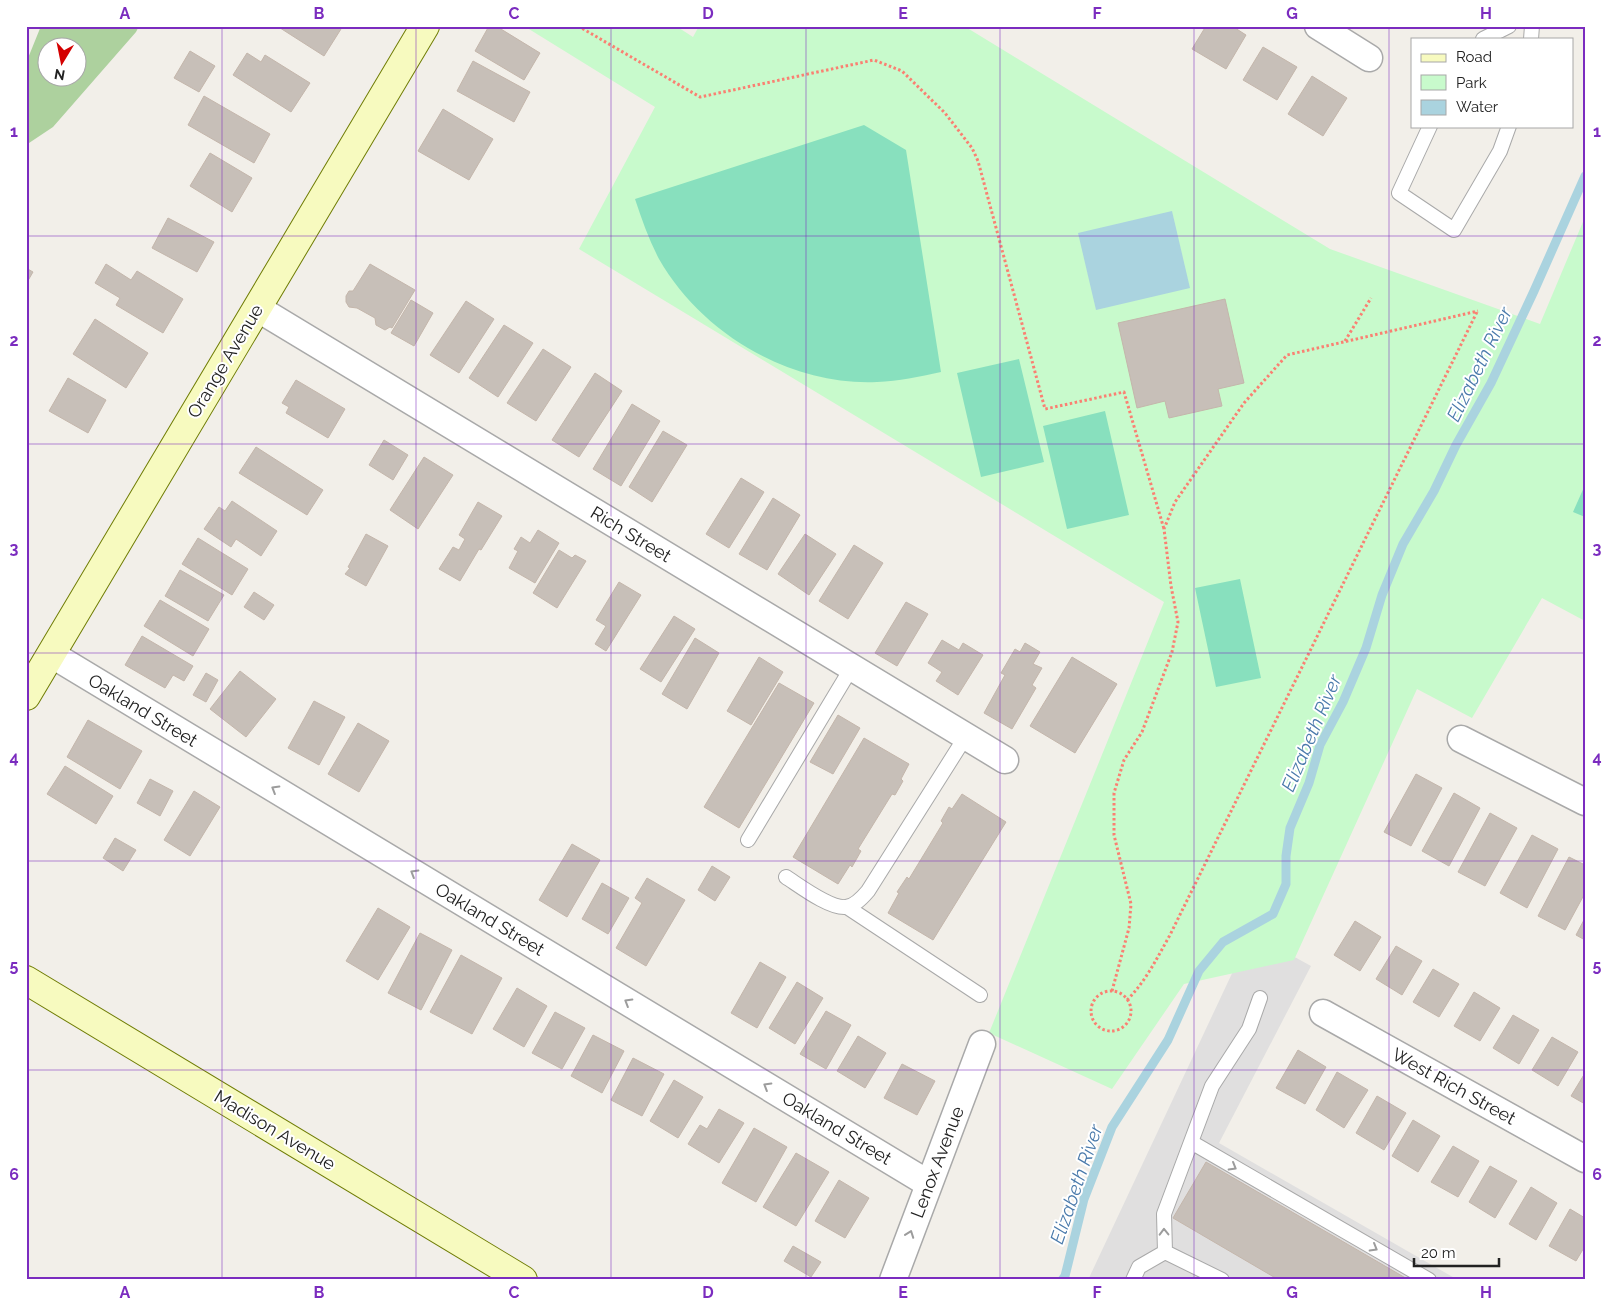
<svg xmlns="http://www.w3.org/2000/svg" width="1611" height="1306" font-family="Raleway,sans-serif">
	<style>
		.residential { fill: #e0dfdf }
		.forest { fill: #add19e; fill-rule: evenodd }
		.park { fill: #c8facc }
		.pitch { fill: #88e0be }
		.water { fill: #aad3df }
		.lines { fill: none; stroke-linecap: round; stroke-linejoin: round }
		.stream { stroke: #aad3df; stroke-width: 9 }
		.building { fill: #c7bfb8; stroke: #c4b6ab }
		.lane-casing { stroke: #a9a9a9; stroke-width: 16 }
		.street-casing { stroke: #a9a9a9; stroke-width: 29 }
		.secondary-casing { stroke: #707d05; stroke-width: 30 }
		.path { stroke: #fa8072; stroke-width: 3; stroke-dasharray: 2.5 2.5; stroke-linecap: butt }
		.lane { stroke: #fff; stroke-width: 14 }
		.street { stroke: #fff; stroke-width: 26 }
		.secondary { stroke: #f7fabf; stroke-width: 28 }
		.oneway { stroke: #9c9c9c }
		.grid { fill: none; stroke: #7b2cbf; stroke-width: 1; stroke-opacity: 0.55 }
		.labels { text-anchor: middle; dominant-baseline: central; stroke-width: 4; stroke-linejoin: round; paint-order: stroke }
		.street-label { font-size: 18px; fill: #222; stroke: #fff }
		.water-label { font-size: 19px; font-style: italic; fill: #4a7aab; stroke: #fff }
		.neatline { fill: none; stroke: #7b2cbf; stroke-width: 2 }
		.grid-label { font-size: 16px; text-anchor: middle; font-weight: bold; fill: #7b2cbf }
	</style>
	<rect width="100%" height="100%" fill="#f2efe9"/>
	<path class="residential" d="M1251 933 1311 966 1219 1143 1458 1280H1088Z"/>
	<path class="forest" d="M41 26H139L136 32 53 127 26 145V63ZM48 48H78V78H48Z"/>
	<path class="park" d="M524 26H676L693 37 699 26H964L1330 249 1540 324 1585 217V621L1542 598 1472 718 1417 689 1294 960 1184 984 1112 1089 989 1033 1164 602 579 249 655 107Z"/>
	<path class="pitch" d="M864 125 906 150 941 372C919 377 899 381 877 382 790 386 702 334 659 259 649 240 642 220 635 199Z
		M1019 359 1044 462 981 477 957 373Z
		M1105 411 1129 515 1067 529 1043 426Z
		M1585 485V517L1573 512Z
		M1240 579 1261 678 1216 687 1195 588Z"/>
	<path class="water" d="M1172 211 1190 288 1096 310 1078 233Z"/>
	<g class="lines">
		<path class="stream" d="M1062 1280 1065 1276 1084 1199 1112 1127 1168 1040 1199 971 1223 942 1273 914 1286 884V856L1290 828 1309 783 1320 745 1343 702 1366 648 1382 595 1403 544 1434 491 1456 445 1491 383 1534 291 1585 176"/>
	</g>
	<path class="building" d="M277 26H336L341 29 324 56Z
		M489 26H496L540 53 524 80 475 51Z
		M1206 26H1232L1246 35 1226 69 1192 49Z
		M1263 47 1297 67 1277 100 1243 80Z
		M190 51 215 66 199 92 174 78Z
		M247 53 261 62 265 55 310 83 291 112 233 75Z
		M473 61 530 92 514 122 457 91Z
		M1312 76 1347 98 1323 136 1288 114Z
		M204 96 270 134 254 163 188 125Z
		M443 109 493 139 469 180 418 151Z
		M210 153 252 178 232 212 190 186Z
		M168 218 214 242 197 272 152 248Z
		M106 264 131 280 137 271 183 299 163 333 116 305 120 298 95 283Z
		M370 264 415 290 392 328 390 327 385 330 376 325 375 318 357 308 349 307 346 302V296L349 291H353Z
		M26 268 33 272 26 284Z
		M1225 299 1244 383 1218 389 1222 406 1169 418 1165 401 1137 408 1118 323Z
		M411 300 433 313 414 346 391 333Z
		M466 301 494 319 459 373 430 355Z
		M95 319 148 353 126 388 73 354Z
		M504 325 533 343 498 397 469 378Z
		M543 349 571 367 536 421 507 403Z
		M595 373 622 391 579 457 552 440Z
		M68 378 106 400 88 433 49 411Z
		M296 380 345 409 328 438 286 413 289 407 282 403Z
		M632 404 660 421 621 486 593 469Z
		M663 431 687 445 652 502 629 487Z
		M384 440 408 455 393 480 369 465Z
		M256 447 323 490 307 515 239 473Z
		M424 457 453 475 418 529 390 510Z
		M741 478 764 492 729 548 706 534Z
		M773 498 800 515 767 570 739 554Z
		M232 501 277 531 261 556 236 539 231 547 204 529 219 507 225 511Z
		M478 502 502 516 481 550 479 549 460 581 439 569 453 547 459 550 465 539 459 535Z
		M538 530 559 543 535 583 509 568 518 551 514 549 521 537 530 543Z
		M366 534 388 546 366 586 345 574 350 568 348 567Z
		M805 534 836 554 809 595 778 574Z
		M198 538 248 569 232 595 182 564Z
		M854 545 883 563 848 619 819 601Z
		M559 550 572 558 575 555 586 561 557 608 533 593Z
		M180 570 224 595 208 621 165 596Z
		M619 582 641 595 606 651 595 644 606 626 596 620Z
		M254 592 274 605 264 620 244 607Z
		M160 600 209 629 193 656 144 626Z
		M906 602 928 614 897 666 875 653Z
		M674 616 695 629 661 682 640 669Z
		M142 636 193 666 184 681 173 675 165 688 125 665Z
		M695 638 719 653 687 709 662 694Z
		M942 640 959 650 963 643 983 655 958 695 936 681 942 672 928 663Z
		M1025 643 1040 652 1033 664 1042 668 1032 685 1036 688 1012 729 984 713 1005 675 1001 673 1015 649 1020 652Z
		M759 657 783 672 751 725 727 711Z
		M1072 657 1117 684 1075 753 1030 726Z
		M240 671 276 699 246 737 210 709Z
		M206 673 218 680 206 702 193 695Z
		M779 683 814 703 739 828 704 807Z
		M314 701 345 717 319 765 288 748Z
		M838 715 860 728 833 774 810 762Z
		M88 720 142 751 120 789 67 757Z
		M358 723 389 741 359 792 328 774Z
		M864 738 909 764 901 779 903 781 895 795 892 794 858 849 861 851 852 867 850 865 838 884 793 857Z
		M65 766 113 796 96 824 47 794Z
		M1416 774 1442 788 1411 846 1384 832Z
		M150 779 173 791 160 816 137 803Z
		M194 791 220 807 190 856 164 840Z
		M1454 793 1480 808 1449 866 1422 851Z
		M962 794 1006 822 933 940 888 913 899 893 897 892 907 877 909 879 943 823 941 821 949 807 952 809Z
		M1490 813 1517 828 1485 886 1458 872Z
		M1532 835 1558 849 1527 908 1500 893Z
		M115 838 136 850 123 871 103 858Z
		M572 844 600 860 567 917 539 900Z
		M1569 857 1585 865V893L1565 930 1538 916Z
		M712 866 730 877 715 901 698 890Z
		M647 878 685 900 646 966 616 948 642 903 635 898Z
		M602 883 629 898 608 934 582 919Z
		M378 908 410 927 378 980 346 961Z
		M1585 918V940L1576 935Z
		M1355 921 1381 937 1360 971 1334 955Z
		M420 933 452 950 421 1010 388 993Z
		M1396 946 1422 961 1402 995 1376 979Z
		M461 955 502 978 472 1034 430 1012Z
		M760 962 786 977 757 1028 731 1013Z
		M1433 969 1459 984 1439 1017 1413 1002Z
		M797 982 823 998 795 1044 769 1028Z
		M517 988 547 1006 524 1047 493 1029Z
		M1474 992 1500 1008 1480 1041 1454 1026Z
		M826 1011 851 1025 826 1069 800 1054Z
		M555 1012 585 1028 562 1069 532 1053Z
		M1513 1015 1539 1030 1519 1064 1493 1048Z
		M593 1035 624 1051 602 1093 571 1076Z
		M858 1036 886 1053 865 1088 837 1071Z
		M1552 1037 1578 1052 1558 1086 1532 1070Z
		M1298 1050 1326 1067 1305 1104 1276 1088Z
		M633 1058 664 1074 642 1116 611 1100Z
		M902 1064 935 1081 917 1115 884 1098Z
		M1337 1072 1368 1090 1344 1128 1316 1110Z
		M1585 1073V1104L1571 1096Z
		M674 1080 703 1097 678 1138 650 1121Z
		M1377 1096 1406 1113 1384 1150 1356 1133Z
		M719 1109 744 1123 719 1163 688 1144 700 1125 707 1129Z
		M1413 1120 1440 1136 1418 1172 1392 1156Z
		M754 1128 787 1147 756 1202 722 1183Z
		M1453 1146 1479 1161 1458 1197 1431 1182Z
		M796 1153 829 1172 796 1226 763 1207Z
		M1206 1162 1409 1280H1279L1173 1218Z
		M1490 1166 1517 1181 1495 1218 1469 1202Z
		M839 1180 869 1198 845 1238 815 1221Z
		M1531 1187 1557 1203 1536 1240 1509 1224Z
		M1570 1209 1585 1218V1246L1576 1261 1549 1246Z
		M793 1246 821 1262 811 1277 784 1261Z"/>
	<g class="lines">
		<g class="lane-casing">
			<path id="lane" d="M1483 39 1509 26
				M1531 39 1532 26
				M1430 126 1399 193 1454 230 1500 151 1509 126
				M748 840 852 667
				M786 877C800 886 830 909 846 907 855 906 863 897 868 891L966 736
				M847 907 980 995
				M1191 1142 1429 1280
				M1133 1280 1139 1267 1165 1252
				M1222 1280 1165 1252 1164 1214 1212 1086 1249 1029 1260 998"/>
		</g>
		<g class="street-casing">
			<path id="street" d="M1318 26 1369 58
				M257 308 1005 760
				M51 654 929 1184
				M1461 739 1585 802
				M1323 1013 1585 1159
				M893 1280 982 1044"/>
		</g>
		<g class="secondary-casing">
			<path id="secondary" d="M26 696 425 26
				M26 980 523 1280"/>
		</g>
		<path class="path" d="M578 26 700 97 874 60 902 71 945 113 972 148 978 161 1045 409 1124 392 1164 529
			M1345 341 1371 298
			M1112 991 1129 928 1131 904 1114 835V793L1124 760 1142 732 1172 652 1178 622 1171 586 1164 529 1175 502 1244 403 1287 355 1478 311
			M1091 1011a20 20 0 1 1 40 0a20 20 0 1 1-40 0Z
			M1127 1000C1146 981 1157 958 1170 935L1477 312"/>
		<use href="#lane" class="lane"/>
		<use href="#street" class="street"/>
		<use href="#secondary" class="secondary"/>
	</g>
	<defs><path id="oneway-chevron" d="M-2-3.5L2.5 0L-2 3.5" fill="none" stroke-width="1.6" stroke-linecap="round" stroke-linejoin="round" transform="scale(1.25)"/></defs>
	<g class="oneway">
		<use href="#oneway-chevron" transform="translate(275 789) rotate(-149)"/>
		<use href="#oneway-chevron" transform="translate(414 873) rotate(-149)"/>
		<use href="#oneway-chevron" transform="translate(628 1002) rotate(-149)"/>
		<use href="#oneway-chevron" transform="translate(767 1086) rotate(-149)"/>
		<use href="#oneway-chevron" transform="translate(1233 1167) rotate(30)"/>
		<use href="#oneway-chevron" transform="translate(1164 1232) rotate(-91)"/>
		<use href="#oneway-chevron" transform="translate(910 1234) rotate(-70)"/>
		<use href="#oneway-chevron" transform="translate(1374 1248) rotate(30)"/>
	</g>
	<path class="grid" d="M222 26V1280M416 26V1280M611 26V1280M806 26V1280M1000 26V1280M1194 26V1280M1389 26V1280M26 236H1585M26 444H1585M26 653H1585M26 861H1585M26 1070H1585"/>
	<g class="labels">
		<g class="street-label">
			<text transform="translate(225 361) rotate(-59)">Orange Avenue</text>
			<text transform="translate(631 534) rotate(31)">Rich Street</text>
			<text transform="translate(143 710) rotate(31)">Oakland Street</text>
			<text transform="translate(490 919) rotate(31)">Oakland Street</text>
			<text transform="translate(1454 1086) rotate(29)">West Rich Street</text>
			<text transform="translate(837 1128) rotate(31)">Oakland Street</text>
			<text transform="translate(275 1130) rotate(31)">Madison Avenue</text>
			<text transform="translate(937 1162) rotate(-69)">Lenox Avenue</text>
		</g>
		<g class="water-label">
			<text transform="translate(1479 364) rotate(-64)">Elizabeth River</text>
			<text transform="translate(1311 733) rotate(-67)">Elizabeth River</text>
			<text transform="translate(1076 1184) rotate(-71)">Elizabeth River</text>
		</g>
	</g>
	<rect width="1611" height="1306" fill="none" stroke="#ffffff" stroke-width="55"/>
	<rect x="1411" y="38" width="162" height="90" fill="#ffffff" stroke="#a7a7a7"/>
	<rect x="1421" y="54" width="25" height="8" fill="#f7fabf" stroke="#a7a7a7"/>
	<text x="1456" y="62" font-size="15" fill="#222222">Road</text>
	<rect x="1421" y="75" width="25" height="15" fill="#c8facc" stroke="#a7a7a7"/>
	<text x="1456" y="88" font-size="15" fill="#222222">Park</text>
	<rect x="1421" y="100" width="25" height="15" fill="#aad3df" stroke="#a7a7a7"/>
	<text x="1456" y="112" font-size="15" fill="#222222">Water</text>
	<g transform="translate(62 62) rotate(190)"><circle r="24" fill="#ffffff" stroke="#a7a7a7"/>
	<path d="M0-4L9 19L0 12L-9 19Z" fill="#d40000"/>
	<text y="-8" font-size="14" font-weight="bold" text-anchor="middle" fill="#222222">N</text>
	</g>
	<path d="M1414 1258v8h85v-8" fill="none" stroke="#222222" stroke-width="2.5"/>
	<text x="1421" y="1258" font-size="15" fill="#222222" stroke="#ffffff" stroke-width="4" paint-order="stroke">20 m</text>
	<rect x="28" y="28" width="1556" height="1250" class="neatline"/>
	<g class="grid-label">
		<text x="125" y="19">A</text>
		<text x="319" y="19">B</text>
		<text x="514" y="19">C</text>
		<text x="708" y="19">D</text>
		<text x="903" y="19">E</text>
		<text x="1097" y="19">F</text>
		<text x="1292" y="19">G</text>
		<text x="1486" y="19">H</text>
		<text x="14" y="137">1</text>
		<text x="1597" y="137">1</text>
		<text x="14" y="346">2</text>
		<text x="1597" y="346">2</text>
		<text x="14" y="554">3</text>
		<text x="1597" y="554">3</text>
		<text x="14" y="763">4</text>
		<text x="1597" y="763">4</text>
		<text x="14" y="971">5</text>
		<text x="1597" y="971">5</text>
		<text x="14" y="1180">6</text>
		<text x="1597" y="1180">6</text>
		<text x="125" y="1298">A</text>
		<text x="319" y="1298">B</text>
		<text x="514" y="1298">C</text>
		<text x="708" y="1298">D</text>
		<text x="903" y="1298">E</text>
		<text x="1097" y="1298">F</text>
		<text x="1292" y="1298">G</text>
		<text x="1486" y="1298">H</text>
	</g>
</svg>
